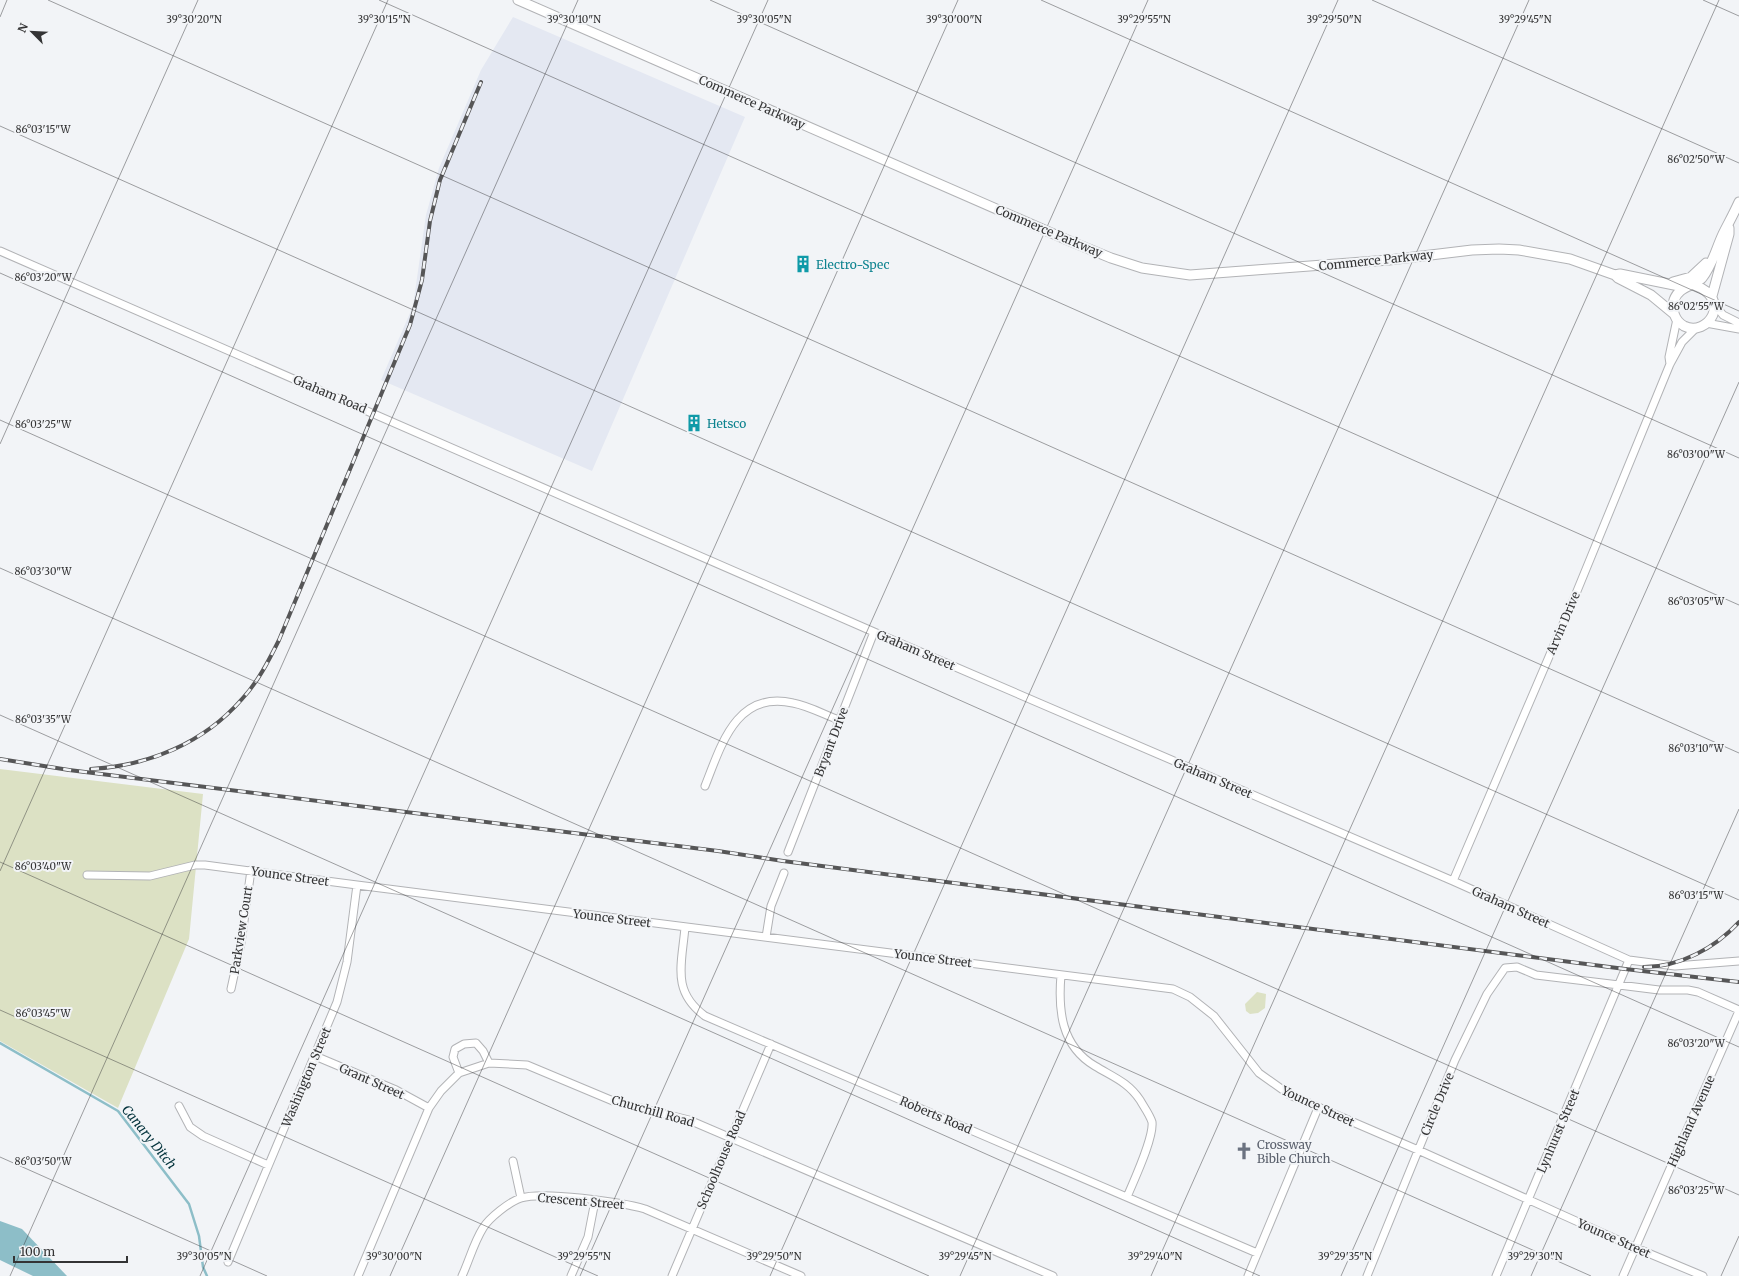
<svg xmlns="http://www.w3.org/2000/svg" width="1739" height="1276" font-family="Merriweather,serif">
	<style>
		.built { fill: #e4e8f2 }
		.green { fill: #dce1c4 }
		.water { fill: #8dbec8 }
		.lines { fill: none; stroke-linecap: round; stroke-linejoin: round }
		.stream { stroke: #8dbec8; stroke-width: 2.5 }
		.minor-casing { stroke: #b2b3b6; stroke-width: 9 }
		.tertiary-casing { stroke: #b2b3b6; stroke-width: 11 }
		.minor { stroke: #fff; stroke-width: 7 }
		.tertiary { stroke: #fff; stroke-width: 9 }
		.rail-casing { stroke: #565657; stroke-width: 4 }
		.rail { stroke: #f2f4f7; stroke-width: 2.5; stroke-dasharray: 8; stroke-linecap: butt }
		.ticks { fill: none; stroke: #343435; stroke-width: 1; stroke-opacity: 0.45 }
		.labels { text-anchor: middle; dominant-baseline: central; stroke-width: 4; stroke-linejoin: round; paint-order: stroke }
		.street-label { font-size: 12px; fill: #343435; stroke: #f2f4f7 }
		.culture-label { font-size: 12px; fill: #0d838f; stroke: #f2f4f7; text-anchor: start }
		.worship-label { font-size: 12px; fill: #5b616d; stroke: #f2f4f7; text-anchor: start }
		.water-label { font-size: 13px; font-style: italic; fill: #01313a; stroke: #f2f4f7 }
		.ticks-label { font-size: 10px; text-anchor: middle; fill: #343435; stroke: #f2f4f7; stroke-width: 4; stroke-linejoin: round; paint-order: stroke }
	</style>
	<rect width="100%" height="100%" fill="#f2f4f7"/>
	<path class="built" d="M513 17 745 117 592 471 381 380 413 306 426 215 439 168 481 70Z"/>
	<path class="green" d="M0 769 203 794 189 939 118 1108 0 1041Z
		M1257 992 1266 994 1265 1008 1258 1013 1250 1014 1246 1011 1245 1004Z"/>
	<path class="water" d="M0 1221 22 1229 67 1276H33L0 1260Z"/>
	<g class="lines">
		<path class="stream" d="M0 1043 118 1111 189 1204 199 1236 203 1267 207 1276"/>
		<g class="minor-casing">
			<path id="minor" d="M0 251 874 632 1453 881 1629 960 1496 1276
				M1715 305 1723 315 1739 323
				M1706 323 1739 329
				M1670 364 1669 357 1677 319
				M705 786C721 746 736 690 793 703 809 706 825 715 839 720
				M788 852 874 632
				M87 875 150 876 195 865H205L357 885 1173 989 1190 997 1214 1016 1259 1073 1290 1095 1418 1150 1636 1248 1703 1276
				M1453 881 1575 596 1670 364 1682 342 1696 328
				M685 927C682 964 671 991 705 1016L1257 1253
				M766 937 771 906 784 873
				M1629 960 1675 966 1739 961
				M1061 975C1058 1010 1061 1046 1095 1066 1113 1077 1128 1082 1140 1100 1144 1107 1150 1115 1152 1122 1154 1138 1134 1180 1127 1197
				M231 989 241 943 251 870
				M315 1056 396 1090 429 1108
				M459 1073 453 1057 455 1049 464 1044 476 1043 483 1051 489 1063
				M179 1106 190 1127 203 1136 268 1165
				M513 1161 521 1198
				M228 1262 337 1002 347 962 357 885
				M358 1276 429 1108 441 1091 459 1073 489 1063 527 1065 613 1101 689 1120 1053 1276
				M462 1276C469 1261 474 1242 483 1228 489 1218 509 1202 521 1198 543 1191 621 1202 645 1209L801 1276
				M571 1276 588 1237 595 1201
				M672 1276 771 1044
				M1248 1276 1318 1108
				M1367 1276 1455 1060 1487 994 1505 968 1517 967 1536 975 1619 985 1659 990H1688L1698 992 1739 1010
				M1623 1276 1739 1011"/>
		</g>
		<g class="tertiary-casing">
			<path id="tertiary" d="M518 0 1072 242 1111 258 1142 268 1190 275 1389 260 1472 250 1499 249 1519 250 1570 259 1615 275 1618 278 1651 295 1674 314
				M1615 275 1620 274 1684 287
				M1673 282 1691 277 1706 263
				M1694 285C1734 299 1707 338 1684 326 1675 321 1671 310 1674 300 1679 286 1693 287 1702 278 1712 266 1716 249 1723 234 1728 224 1734 213 1739 202
				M1712 296 1729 234V228"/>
		</g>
		<use href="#minor" class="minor"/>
		<use href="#tertiary" class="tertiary"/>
		<g class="rail-casing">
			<path id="rail" d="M0 759 69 770 718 851 783 861 1625 969 1739 982
				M91 769C148 766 204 743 242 699 258 682 269 660 279 640L410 325 422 280 430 221 440 180 481 82
				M1644 967C1680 967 1715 948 1739 922"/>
		</g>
		<use href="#rail" class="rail"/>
	</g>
	<path class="ticks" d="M48 0 1739 753M379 0 1739 605M710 0 1739 458M1041 0 1739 311M1372 0 1739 163M1703 0 1739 16M0 17 7 0M0 126 1739 900M0 273 1739 1047M0 420 1739 1195M0 444 198 0M0 568 1591 1276M0 715 1260 1276M0 862 929 1276M0 871 388 0M0 1010 598 1276M0 1157 267 1276M10 1276 578 0M200 1276 768 0M390 1276 958 0M580 1276 1148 0M770 1276 1338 0M960 1276 1529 0M1151 1276 1719 0M1341 1276 1739 382M1531 1276 1739 809M1721 1276 1739 1236"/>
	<defs>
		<g id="building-bare" transform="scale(1.38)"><path d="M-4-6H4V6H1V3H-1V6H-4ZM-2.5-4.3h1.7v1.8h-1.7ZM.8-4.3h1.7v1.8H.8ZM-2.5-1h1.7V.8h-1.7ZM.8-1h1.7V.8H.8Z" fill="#0f9aa8" stroke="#f2f4f7" stroke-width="2.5" paint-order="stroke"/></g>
		<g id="church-bare" transform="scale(1.38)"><path d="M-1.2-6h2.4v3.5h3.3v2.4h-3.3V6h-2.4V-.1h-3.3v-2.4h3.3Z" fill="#6b7280" stroke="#f2f4f7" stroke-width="2.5" paint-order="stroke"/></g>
	</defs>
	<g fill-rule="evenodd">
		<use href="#building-bare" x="803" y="264"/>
		<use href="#building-bare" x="694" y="423"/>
		<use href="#church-bare" x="1244" y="1151"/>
	</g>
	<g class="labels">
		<g class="street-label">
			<text transform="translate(752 102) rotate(24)">Commerce Parkway</text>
			<text transform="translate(1049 231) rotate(23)">Commerce Parkway</text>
			<text transform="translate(1376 260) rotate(-6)">Commerce Parkway</text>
			<text transform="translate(330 394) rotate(23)">Graham Road</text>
			<text transform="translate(1563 623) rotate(-67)">Arvin Drive</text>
			<text transform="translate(916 650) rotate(23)">Graham Street</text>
			<text transform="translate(831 742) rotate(-69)">Bryant Drive</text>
			<text transform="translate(1213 778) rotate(23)">Graham Street</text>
			<text transform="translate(290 876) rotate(8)">Younce Street</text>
			<text transform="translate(1511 907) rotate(24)">Graham Street</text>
			<text transform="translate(612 918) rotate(7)">Younce Street</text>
			<text transform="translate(241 930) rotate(-81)">Parkview Court</text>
			<text transform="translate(933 958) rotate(7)">Younce Street</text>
			<text transform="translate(306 1077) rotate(-67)">Washington Street</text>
			<text transform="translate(372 1081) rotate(24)">Grant Street</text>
			<text transform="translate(1437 1104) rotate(-67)">Circle Drive</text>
			<text transform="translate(1318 1106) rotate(25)">Younce Street</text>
			<text transform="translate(653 1111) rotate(16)">Churchill Road</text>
			<text transform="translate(936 1115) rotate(23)">Roberts Road</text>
			<text transform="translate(1691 1121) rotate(-66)">Highland Avenue</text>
			<text transform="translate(1558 1131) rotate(-67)">Lynhurst Street</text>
			<text transform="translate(721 1160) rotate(-67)">Schoolhouse Road</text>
			<text transform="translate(581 1201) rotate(5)">Crescent Street</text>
			<text transform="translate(1614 1238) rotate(24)">Younce Street</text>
		</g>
		<g class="culture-label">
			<text x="816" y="264">Electro-Spec</text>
			<text x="707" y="423">Hetsco</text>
		</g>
		<g class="worship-label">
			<text x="1257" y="1144">Crossway<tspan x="1257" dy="14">Bible Church</tspan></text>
		</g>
		<g class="water-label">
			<text transform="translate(149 1137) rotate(51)">Canary Ditch</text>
		</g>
	</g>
	<g class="ticks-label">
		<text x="194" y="23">39°30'20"N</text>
		<text x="384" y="23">39°30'15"N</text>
		<text x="574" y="23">39°30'10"N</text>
		<text x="764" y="23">39°30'05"N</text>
		<text x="954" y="23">39°30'00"N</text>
		<text x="1144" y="23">39°29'55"N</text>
		<text x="1334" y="23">39°29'50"N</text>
		<text x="1525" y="23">39°29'45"N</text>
		<text x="43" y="133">86°03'15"W</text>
		<text x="1696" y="163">86°02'50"W</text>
		<text x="43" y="281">86°03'20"W</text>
		<text x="1696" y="310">86°02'55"W</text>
		<text x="43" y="428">86°03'25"W</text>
		<text x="1696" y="458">86°03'00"W</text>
		<text x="43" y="575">86°03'30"W</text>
		<text x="1696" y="605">86°03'05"W</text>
		<text x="43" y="723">86°03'35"W</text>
		<text x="1696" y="752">86°03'10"W</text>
		<text x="43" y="870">86°03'40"W</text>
		<text x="1696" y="899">86°03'15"W</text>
		<text x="43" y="1017">86°03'45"W</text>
		<text x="1696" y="1047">86°03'20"W</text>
		<text x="43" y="1165">86°03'50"W</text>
		<text x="1696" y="1194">86°03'25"W</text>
		<text x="204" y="1260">39°30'05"N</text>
		<text x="394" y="1260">39°30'00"N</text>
		<text x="584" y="1260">39°29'55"N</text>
		<text x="774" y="1260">39°29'50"N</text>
		<text x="965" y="1260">39°29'45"N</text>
		<text x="1155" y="1260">39°29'40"N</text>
		<text x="1345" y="1260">39°29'35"N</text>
		<text x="1535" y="1260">39°29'30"N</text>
	</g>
	<g transform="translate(32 32) rotate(294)" stroke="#f2f4f7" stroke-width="3" paint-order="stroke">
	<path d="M0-3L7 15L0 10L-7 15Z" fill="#343435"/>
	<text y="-6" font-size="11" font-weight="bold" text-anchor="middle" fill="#343435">N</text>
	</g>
	<path d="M14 1256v6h113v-6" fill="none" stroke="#343435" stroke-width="2"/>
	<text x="20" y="1256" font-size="12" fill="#343435" stroke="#f2f4f7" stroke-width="3" paint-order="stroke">100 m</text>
</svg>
